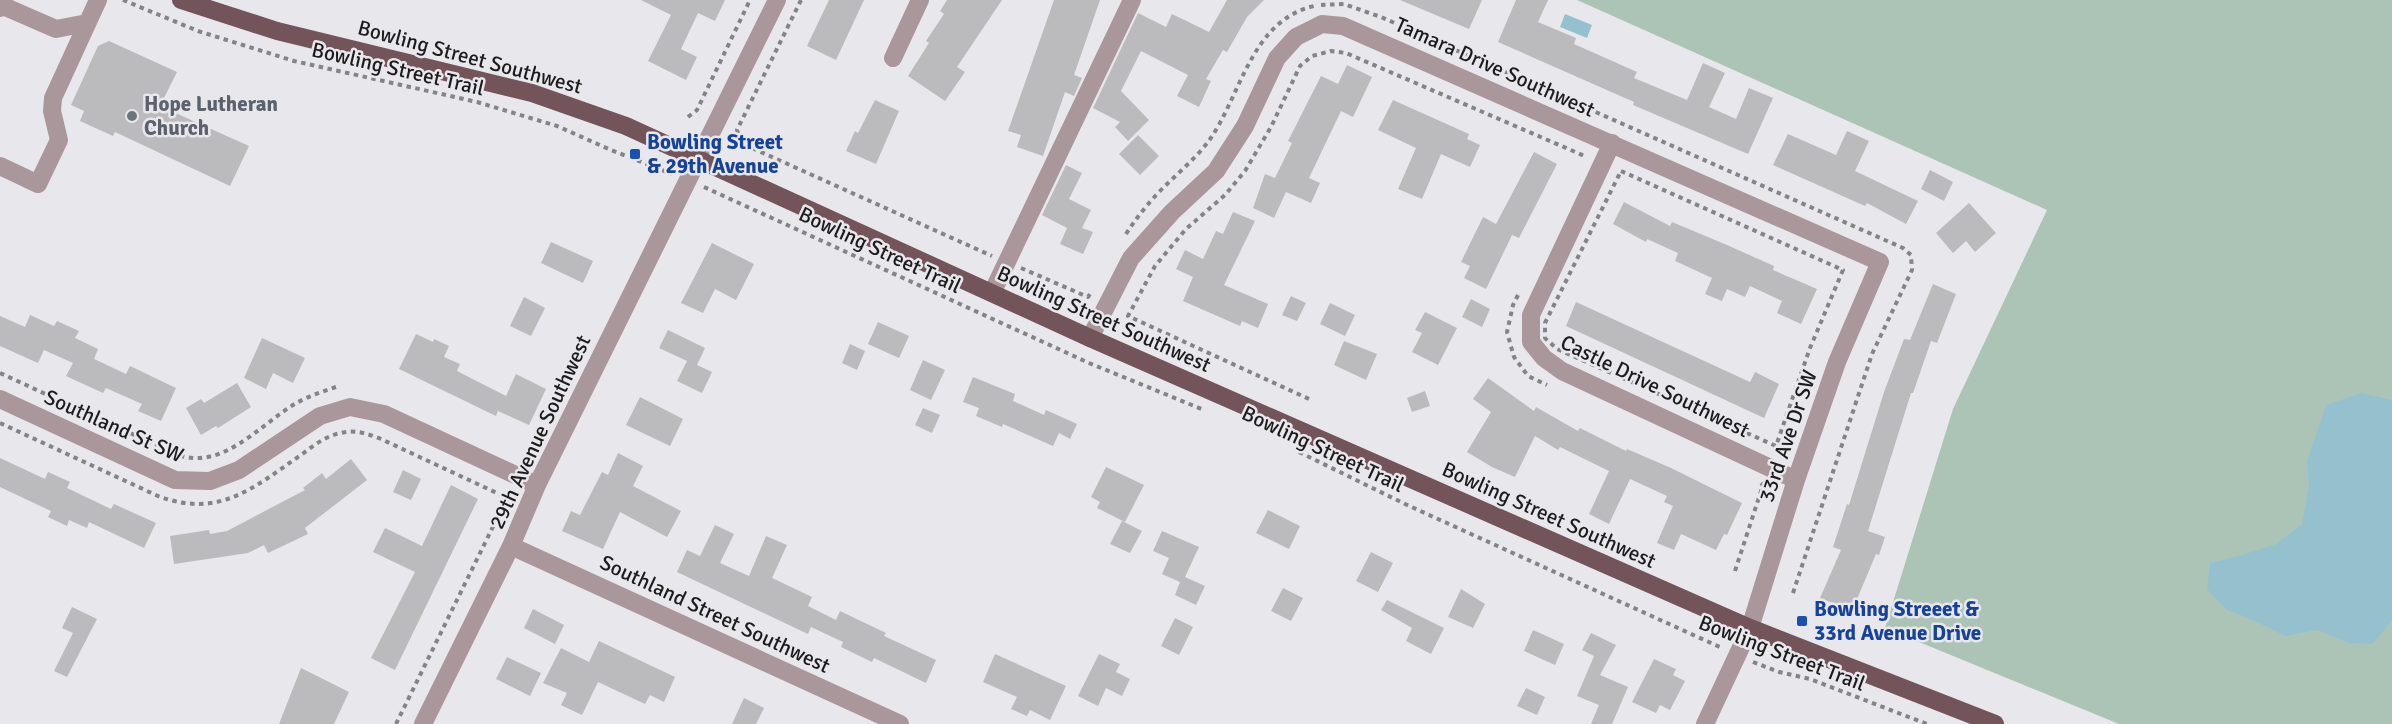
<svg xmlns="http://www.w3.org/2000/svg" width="2392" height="724" font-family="Signika,sans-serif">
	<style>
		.green { fill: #acc4b5 }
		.water { fill: #95c1cf }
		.building { fill: #bbbabd }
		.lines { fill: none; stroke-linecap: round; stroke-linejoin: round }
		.path { stroke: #848487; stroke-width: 4; stroke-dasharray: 4.5 4.5; stroke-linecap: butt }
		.minor { stroke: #a9979b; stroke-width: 18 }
		.major { stroke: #73545b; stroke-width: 18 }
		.worship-dot { fill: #6b7280; stroke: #e8e8ec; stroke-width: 2 }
		.transit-dot { fill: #1a4fb4; stroke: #e8e8ec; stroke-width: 2 }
		.labels { text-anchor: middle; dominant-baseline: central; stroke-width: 5; stroke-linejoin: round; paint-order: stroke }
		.street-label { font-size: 21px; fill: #1b1b1c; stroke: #e8e8ec }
		.worship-label { font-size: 21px; font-weight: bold; fill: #5b616d; stroke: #e8e8ec; text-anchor: start }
		.transit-label { font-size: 21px; font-weight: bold; fill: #164399; stroke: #e8e8ec; text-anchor: start }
	</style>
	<rect width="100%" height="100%" fill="#e8e8ec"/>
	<path class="green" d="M1577 0H2392V724H2119L1885 628 1953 409 2047 210Z"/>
	<path class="water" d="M1565 14 1592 25 1587 38 1560 27Z
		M2362 393 2392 400V620L2373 644 2349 643 2317 630 2285 636 2253 620 2227 610 2207 589 2210 563 2239 556 2276 544 2302 524 2309 485 2307 461 2326 405Z"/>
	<path class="building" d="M641 0H725L715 21 698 13 681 49 697 57 686 80 648 61 671 15Z
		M829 0H864L836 60 807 46Z
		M947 0H1002L957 67 965 72 945 101 908 76 929 43 926 41 944 14 940 11Z
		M1054 0H1100L1074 75 1082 78 1074 96 1065 92 1043 156 1017 147 1021 135 1008 131Z
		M1227 0H1264L1247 17 1227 52 1223 50 1206 79 1211 81 1199 107 1177 96 1188 75 1141 51 1121 91 1149 120 1128 141 1115 127 1120 122 1093 108 1138 13 1166 27 1172 14 1209 32Z
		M1400 0H1482L1469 29Z
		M1516 0H1548L1538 22 1576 38 1574 44 1637 72 1634 78 1687 100 1703 63 1725 73 1709 107 1736 119 1749 88 1773 98 1748 154 1633 105 1634 102 1498 42Z
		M109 41 177 72 160 106 249 146 230 186 115 132 113 136 80 121 84 111 71 105 98 46Z
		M1347 65 1372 77 1353 117 1341 111 1309 178 1320 183 1311 203 1286 192 1274 218 1253 208 1265 174 1275 178 1292 143 1288 141 1321 76 1338 84Z
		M875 100 899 111 876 164 846 151 855 131 858 133Z
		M1393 100 1469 134 1467 139 1480 145 1470 167 1441 154 1422 199 1398 189 1416 148 1378 130Z
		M1847 131 1869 141 1855 171 1918 201 1906 224 1867 203 1865 206 1773 165 1788 134 1836 155Z
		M1138 135 1159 156 1140 175 1119 154Z
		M1534 152 1557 164 1519 238 1512 235 1486 289 1464 278 1470 266 1461 262 1483 217 1496 224Z
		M1066 165 1082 173 1069 199 1091 210 1082 228 1093 232 1083 254 1060 244 1067 228 1042 215Z
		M1930 170 1953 182 1944 201 1921 189Z
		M1624 202 1670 226 1672 222 1727 245 1774 266 1773 270 1817 289 1801 324 1777 313 1782 301 1750 286 1745 297 1727 289 1722 301 1705 294 1712 278 1675 261 1678 253 1647 239 1646 242 1613 224Z
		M1969 203 1996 233 1975 252 1966 241 1953 253 1936 233Z
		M1233 212 1255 221 1224 285 1268 304 1258 328 1242 321 1240 326 1183 301 1193 277 1176 269 1185 250 1203 259 1216 231 1223 234Z
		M551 242 593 261 583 283 541 263Z
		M712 243 754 264 736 300 715 289 703 313 681 303Z
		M1933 284 1956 294 1937 343 1931 341 1913 393H1911L1868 531 1885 537 1879 555 1876 554 1852 611 1820 598 1841 550 1833 547 1847 504 1849 505 1884 392 1904 339 1910 340Z
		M1291 296 1306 303 1297 321 1282 315Z
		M524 297 545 308 531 336 510 326Z
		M1471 299 1490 309 1482 327 1462 317Z
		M1576 302 1750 382 1755 372 1779 384 1764 418 1566 326Z
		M1330 303 1355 315 1345 336 1320 324Z
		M1425 312 1457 328 1438 365 1412 352 1422 333 1415 330Z
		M30 315 54 326 57 321 79 331 75 338 98 349 94 359 126 374 130 366 176 388 161 421 138 411 142 404 106 388 103 393 66 376 73 363 44 350 38 363 0 346V316L25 327Z
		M878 322 909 336 899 358 868 344Z
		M668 330 705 348 697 365 712 372 702 393 677 381 687 361 659 348Z
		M416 334 433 342 434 339 449 346 444 357 460 364 457 371 506 396 516 374 546 389 529 425 498 411 496 416 399 369Z
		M262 338 305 358 293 383 273 373 266 389 244 378Z
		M1344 341 1377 354 1366 380 1334 365Z
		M850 344 865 351 857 370 842 363Z
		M923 360 945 370 931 400 910 390Z
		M973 377 1015 394 1013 401 1044 415 1046 410 1077 424 1070 439 1059 433 1053 446 1003 424 1002 427 976 416 979 408 963 402Z
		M1488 378 1534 411 1536 407 1578 431 1580 428 1626 451 1627 449 1671 468 1742 503 1727 535 1724 534 1716 550 1681 534 1674 550 1657 543 1673 506 1664 502 1667 496 1630 479 1609 524 1589 514 1609 471 1560 447 1558 450 1535 436 1515 477 1492 467 1467 452 1491 412 1473 399Z
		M237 383 251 407 218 428 216 426 201 435 186 408 201 399 204 403Z
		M1425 391 1430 406 1412 412 1407 398Z
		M640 397 683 419 670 446 626 425Z
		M923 408 940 415 932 433 915 425Z
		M618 453 643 466 633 486 681 511 667 537 620 512 603 549 562 531 571 511 580 515 602 472 608 475Z
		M0 458 45 479 48 472 70 482 67 488 111 509 114 504 156 523 144 548 89 522 87 528 69 520 67 526 48 517 51 511 0 487Z
		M351 459 367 480 305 528 308 534 268 553 264 545 248 553 174 564 170 536 209 530 210 534 227 531 305 490 303 488 322 473 326 479Z
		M1106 467 1144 485 1125 522 1097 508 1100 502 1091 497Z
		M403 470 421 479 411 500 393 492Z
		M451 485 478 499 395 670 371 658 415 572 373 552 385 528 422 546Z
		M1268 510 1300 526 1289 549 1256 533Z
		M1122 521 1142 531 1130 553 1110 544Z
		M715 525 734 534 720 563 749 576 766 536 787 545 772 578 812 597 808 606 836 620 840 611 886 633 884 636 936 660 926 683 874 658 872 662 841 647 843 642 811 627 808 634 677 572 687 550 700 556Z
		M1162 531 1199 547 1185 577 1205 586 1196 605 1175 595 1180 582 1162 574 1169 558 1153 551Z
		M1371 552 1393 563 1378 592 1356 581Z
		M1283 588 1303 598 1291 621 1271 611Z
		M1461 589 1485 604 1473 628 1448 617Z
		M1387 600 1444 628 1431 654 1406 641 1412 628 1381 610Z
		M72 607 97 619 67 677 54 671 73 633 62 628Z
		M533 609 564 625 555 644 524 628Z
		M1175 618 1193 627 1179 655 1161 646Z
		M1533 630 1564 644 1555 665 1524 651Z
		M1591 633 1616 645 1600 675 1628 687 1612 724H1591L1599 705 1577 696 1594 656 1582 650Z
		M599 641 675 677 664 702 650 695 645 704 598 682 582 715 561 705 567 693 543 683 561 648 589 662Z
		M995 654 1066 686 1050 720 1030 710 1027 716 1011 709 1017 697 983 682Z
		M1099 654 1120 664 1116 672 1130 679 1122 696 1106 688 1098 706 1078 696Z
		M507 657 541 673 530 696 496 679Z
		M1654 659 1676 669 1673 675 1685 681 1670 710 1660 705 1656 713 1632 702Z
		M301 668 349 692 334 724H279Z
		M1526 688 1545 697 1537 715 1517 706Z
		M744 698 764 708 756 724H732Z"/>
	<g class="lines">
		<path class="path" d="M123 0 198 31 294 61 477 102 557 126 611 150 672 174
			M801 0 737 130 741 143 992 256
			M1321 5 1344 4 1381 17 1903 248 1911 255 1912 270 1872 354 1792 596
			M688 117 697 110 750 0
			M1621 171 1843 270 1810 348 1776 446 1557 349 1545 338V323Z
			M704 187 1089 363 1204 410
			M1126 234C1137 217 1149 202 1163 188 1178 173 1195 159 1208 142 1241 97 1250 21 1314 6
			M1021 268 1088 297 1090 294
			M1518 295 1513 305 1507 332 1514 357 1528 376 1547 385
			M0 373 178 455C222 470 258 427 293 405 306 397 321 392 336 387
			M1309 399 1128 316 1155 266 1186 229 1225 195 1245 171 1271 127 1300 66 1312 56 1331 51 1346 53 1587 157
			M0 423 158 496C219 519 253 488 301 455 313 446 325 436 341 433 355 429 368 434 381 439L514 501
			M1299 452 1405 504 1722 648
			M1735 571 1763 485 1761 483
			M1753 662 1779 672 1810 679 1927 724
			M396 724 511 490"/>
		<path class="minor" d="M0 8 1 5 56 29 87 23
			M893 58 920 0
			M1612 143 1531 315V342L1544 358 1562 371 1796 480
			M0 166 38 184 59 140 52 111 53 98 98 0
			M992 293 1132 0
			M1090 338 1131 258 1172 212 1216 171 1245 126 1277 58 1296 37 1322 24 1343 26 1880 262 1837 362 1796 480 1750 628 1705 724
			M0 399 175 480 210 481 239 470 320 416 350 407 384 414 537 485
			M511 546 900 724
			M423 724 511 546 537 485 777 0"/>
		<path class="major" d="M181 0 277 31 532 93 626 126 1090 338 1750 628 1995 724"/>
	</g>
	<circle class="worship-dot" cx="132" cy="116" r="6"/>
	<g class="transit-dot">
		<rect x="629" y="148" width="12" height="12" rx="3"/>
		<rect x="1796" y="615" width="12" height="12" rx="3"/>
	</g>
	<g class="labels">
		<g class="street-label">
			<text transform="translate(470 57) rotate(15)">Bowling Street Southwest</text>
			<text transform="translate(1495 67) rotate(24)">Tamara Drive Southwest</text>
			<text transform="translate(398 69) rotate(13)">Bowling Street Trail</text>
			<text transform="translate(880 250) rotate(25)">Bowling Street Trail</text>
			<text transform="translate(1104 319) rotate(24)">Bowling Street Southwest</text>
			<text transform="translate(1655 386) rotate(26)">Castle Drive Southwest</text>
			<text transform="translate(114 426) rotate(24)">Southland St SW</text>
			<text transform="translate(540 432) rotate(-65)">29th Avenue Southwest</text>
			<text transform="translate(1788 436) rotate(-71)">33rd Ave Dr SW</text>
			<text transform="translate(1323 449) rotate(25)">Bowling Street Trail</text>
			<text transform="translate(1549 515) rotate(24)">Bowling Street Southwest</text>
			<text transform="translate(715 614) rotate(25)">Southland Street Southwest</text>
			<text transform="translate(1782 653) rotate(21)">Bowling Street Trail</text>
		</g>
		<g class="worship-label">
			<text x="144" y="104">Hope Lutheran<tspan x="144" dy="24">Church</tspan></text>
		</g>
		<g class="transit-label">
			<text x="647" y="142">Bowling Street<tspan x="647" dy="24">&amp; 29th Avenue</tspan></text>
			<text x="1814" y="609">Bowling Streeet &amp;<tspan x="1814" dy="24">33rd Avenue Drive</tspan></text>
		</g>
	</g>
</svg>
